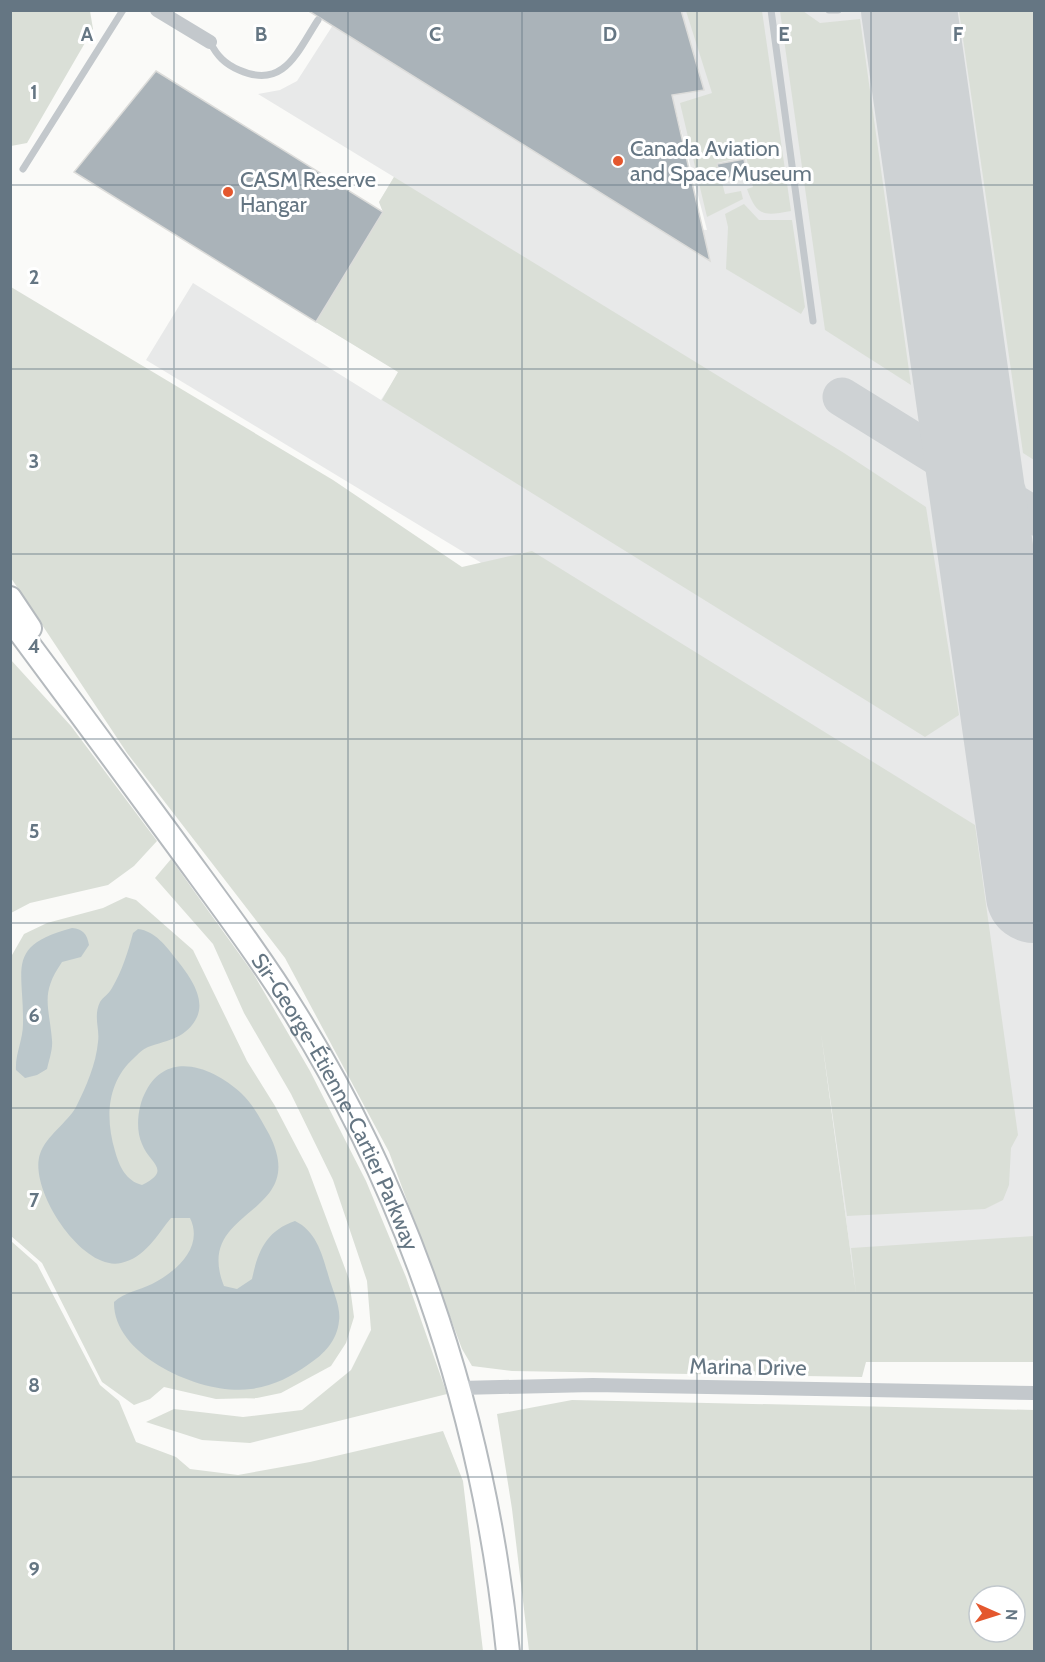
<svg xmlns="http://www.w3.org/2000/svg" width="1045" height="1662" font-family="Cabin,sans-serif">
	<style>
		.built { fill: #e8e9e9 }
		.green { fill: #dadfd7; fill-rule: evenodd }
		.water { fill: #bbc7cb }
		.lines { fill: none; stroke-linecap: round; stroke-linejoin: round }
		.taxiway { stroke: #ced2d4; stroke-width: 39 }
		.runway { stroke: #ced2d4; stroke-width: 96 }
		.building { fill: #aab3b9; stroke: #dcdcda; stroke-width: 1.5 }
		.primary-casing { stroke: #b5babe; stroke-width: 26 }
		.service { stroke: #c3c8cc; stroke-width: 7 }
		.minor { stroke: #c3c8cc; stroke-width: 14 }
		.primary { stroke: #fff; stroke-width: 22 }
		.grid { fill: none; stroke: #657683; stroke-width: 1.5; stroke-opacity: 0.55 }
		.poi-dot { fill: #e4572e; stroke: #fff; stroke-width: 2 }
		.labels { text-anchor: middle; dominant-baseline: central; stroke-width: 6; stroke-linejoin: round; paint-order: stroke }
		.poi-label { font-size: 22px; fill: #657683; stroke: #fff; text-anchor: start }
		.street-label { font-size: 22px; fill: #657683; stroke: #fff }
		.grid-label { font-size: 20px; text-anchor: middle; font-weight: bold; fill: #657683; stroke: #fff; stroke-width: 6; stroke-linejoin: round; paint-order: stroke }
	</style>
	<rect width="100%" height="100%" fill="#fafaf8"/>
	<path class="built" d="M681 11H1034V1362H865L814 977 480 562 146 360 193 283 381 400 399 372 316 322 383 212 379 202 394 177 258 94 280 90 297 81 333 25 655 227 707 230 672 95 704 90Z"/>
	<path class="green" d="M10 11H90L93 29 27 143 11 146Z
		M686 11H762L791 211C764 216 757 217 747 189L753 187 746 156 717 163 725 194 741 191 743 199 707 217 680 103 712 93Z
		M780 11H803L820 23 860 19 911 385 825 330Z
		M959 11H1034V460L1023 453Z
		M394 177 844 453 926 507 959 715 925 737 382 400 398 372 316 322 383 212 379 202Z
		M744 204 759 220H792L805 307 801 314 726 269 728 227 725 214Z
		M11 287 333 480 462 567 532 551 975 825 1018 1135 1011 1148 1009 1185 1003 1200 985 1209 847 1216 821 1033 856 1293 851 1248 1034 1236V1362H866L862 1377 512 1371 472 1366 462 1349 389 1152 285 958 127 753 11 578Z
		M11 660 71 726 157 841 134 866 108 885 30 903 11 913Z
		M171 859 253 973 310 1071 366 1181 406 1277 447 1394 250 1443 202 1440 146 1422 174 1409 243 1417 302 1410 351 1370 371 1330 367 1281 333 1180 291 1094 244 1013 213 944 155 878Z
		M126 897 136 900 193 950 247 1061 275 1106 308 1169 349 1279 354 1317 346 1343 331 1366 281 1393 257 1398 216 1399 164 1387 150 1399 134 1405 102 1382 42 1263 11 1236 12 955 24 934 47 923 103 908Z
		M11 1241 37 1264 100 1385 119 1401 136 1442 176 1457 190 1469 238 1475 310 1462 443 1431 463 1481 483 1651H11Z
		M572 1400 1034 1410V1651H529L512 1509 497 1414ZM979 1596H1015V1632H979Z"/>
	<path class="water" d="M72 928C83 929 87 934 89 945L81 957 62 962C40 994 49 1005 52 1040 53 1049 49 1060 47 1069L37 1075 25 1078 16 1070C15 1054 23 1040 23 1024 24 968 5 946 72 928Z
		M138 929C155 931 166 946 176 959 188 974 206 997 197 1017 187 1038 168 1040 148 1047 143 1049 138 1054 134 1058 107 1082 105 1118 115 1151 119 1166 126 1181 142 1185 173 1170 149 1163 142 1144 135 1129 138 1105 146 1091 168 1049 214 1068 241 1093 253 1104 261 1120 269 1134 312 1218 192 1206 224 1286L237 1289 252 1279C258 1251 266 1231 295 1221 318 1232 323 1258 330 1281 334 1293 341 1309 339 1321 337 1341 324 1354 309 1364 291 1377 273 1386 251 1389 204 1396 113 1357 114 1302 125 1292 140 1290 152 1284 177 1271 204 1247 190 1218H171C157 1235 145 1258 121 1263 82 1272 28 1189 40 1154 46 1136 67 1123 76 1107 86 1087 96 1064 98 1042 100 1028 93 1017 100 1002 103 997 109 994 112 988 122 971 128 952 133 933Z"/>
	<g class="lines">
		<path class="taxiway" d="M842 397 1034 516
			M966 414 979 451 1007 493
			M953 467 963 480 981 518"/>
		<path class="runway" d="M909 10 1034 895"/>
	</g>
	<path class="building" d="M307 10H681L704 90 672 95 710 261Z
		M156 71 383 212 316 322 74 172Z
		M744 159 747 173 721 180 717 164Z"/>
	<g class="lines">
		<g class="primary-casing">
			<g id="primary">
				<path d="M10 598 30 628"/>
				<path id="s1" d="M10 619C66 694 122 770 177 845 217 900 259 955 295 1013 415 1206 485 1426 508 1652"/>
			</g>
		</g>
		<path class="service" d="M771 10 813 321
			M829 10H838
			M210 42C217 56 225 64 239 70 284 90 297 52 318 20
			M23 169 123 10"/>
		<path class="minor" d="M157 10 210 42
			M460 1388 593 1385 1034 1393"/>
		<use href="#primary" class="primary"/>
	</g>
	<path class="grid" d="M174 10V1652M348 10V1652M522 10V1652M697 10V1652M871 10V1652M10 185H1034M10 369H1034M10 554H1034M10 739H1034M10 923H1034M10 1108H1034M10 1293H1034M10 1477H1034"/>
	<g class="poi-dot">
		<circle cx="618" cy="161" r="6"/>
		<circle cx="228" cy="192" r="6"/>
	</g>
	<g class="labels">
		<g class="poi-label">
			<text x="630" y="148">Canada Aviation<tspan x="630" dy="25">and Space Museum</tspan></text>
			<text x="240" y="179">CASM Reserve<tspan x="240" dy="25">Hangar</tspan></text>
		</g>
		<g class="street-label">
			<text stroke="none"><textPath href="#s1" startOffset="584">Sir-George-Étienne-Cartier Parkway</textPath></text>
			<text transform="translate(748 1367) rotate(1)">Marina Drive</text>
		</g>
	</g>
	<g class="grid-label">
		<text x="87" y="41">A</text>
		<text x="261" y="41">B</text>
		<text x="435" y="41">C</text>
		<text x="610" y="41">D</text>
		<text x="784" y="41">E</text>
		<text x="958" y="41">F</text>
		<text x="34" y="99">1</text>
		<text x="34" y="284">2</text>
		<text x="34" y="468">3</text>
		<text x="34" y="653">4</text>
		<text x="34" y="838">5</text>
		<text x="34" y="1022">6</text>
		<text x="34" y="1207">7</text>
		<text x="34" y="1392">8</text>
		<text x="34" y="1576">9</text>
	</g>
	<rect width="1045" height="1662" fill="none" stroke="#657683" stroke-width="24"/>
	<g transform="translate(997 1614) rotate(93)"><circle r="28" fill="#ffffff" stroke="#c1c8cd" stroke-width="1.5"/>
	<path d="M0-4.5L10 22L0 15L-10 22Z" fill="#e4572e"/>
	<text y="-9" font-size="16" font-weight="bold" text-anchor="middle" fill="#657683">N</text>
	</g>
</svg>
